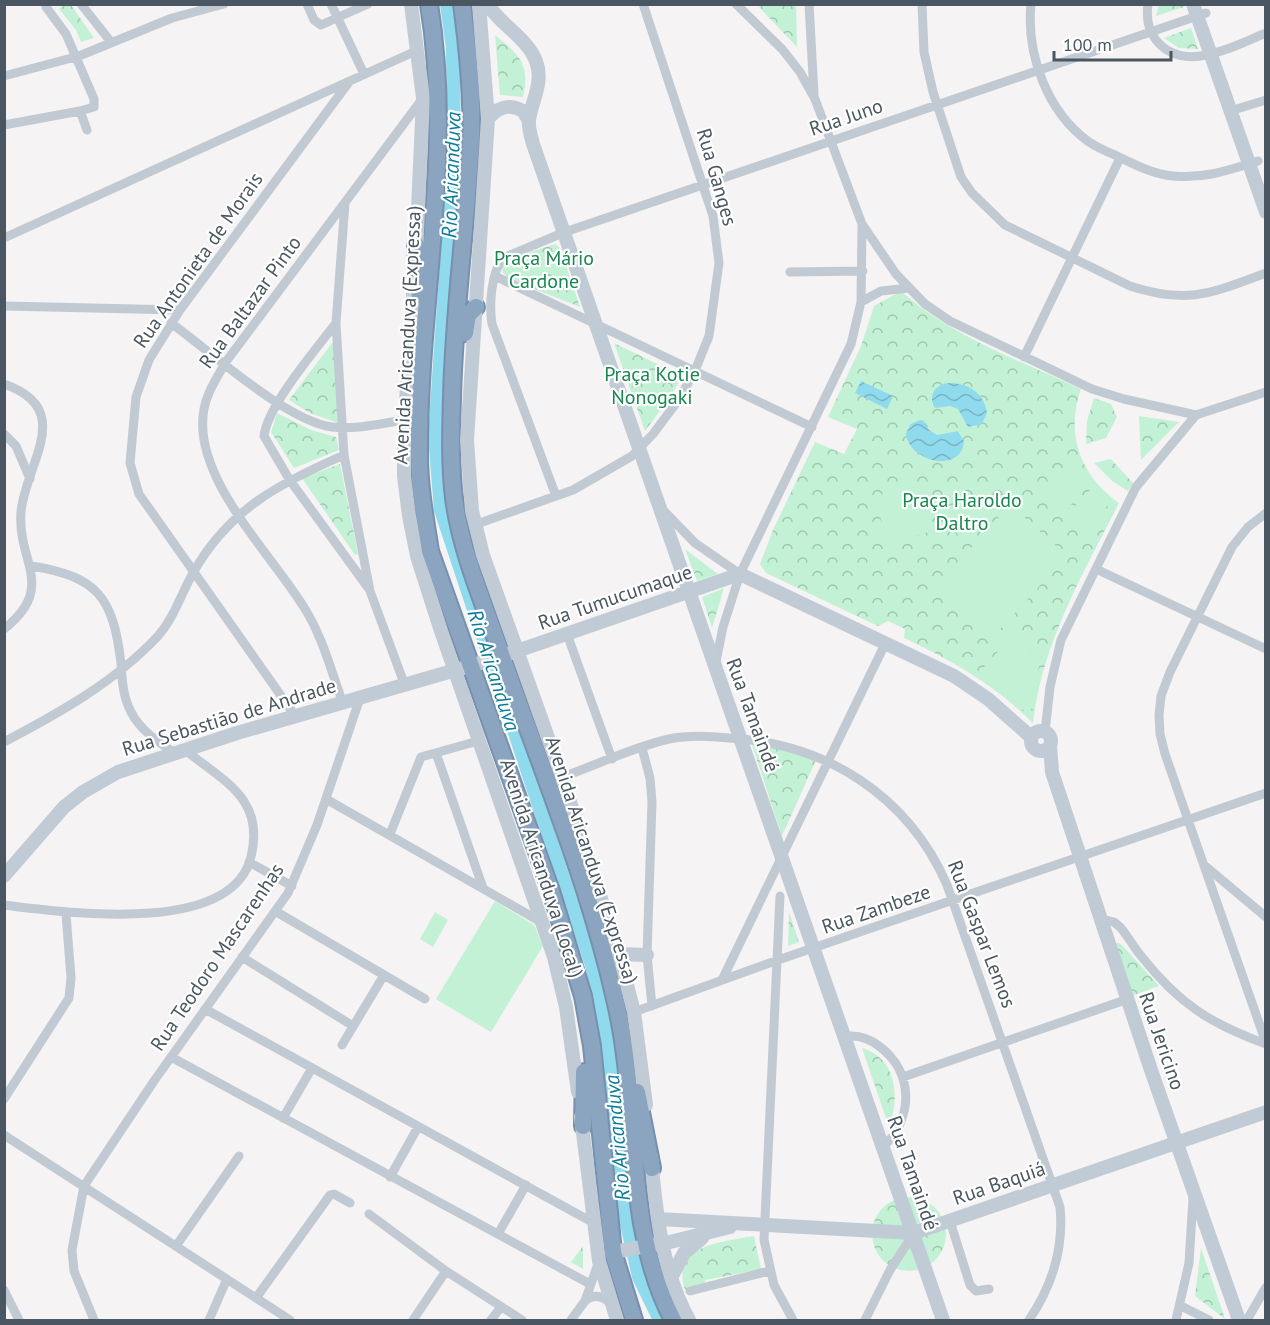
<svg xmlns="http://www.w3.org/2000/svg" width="1270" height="1325" font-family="'PT Sans',sans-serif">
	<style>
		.forest { fill: url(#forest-crowns) }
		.garden { fill: #c3f1d5 }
		.water { fill: url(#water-waves) }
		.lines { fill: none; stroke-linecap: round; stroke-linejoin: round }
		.river { stroke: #90daee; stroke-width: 14 }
		.highway-casing { stroke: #7690ad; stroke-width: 20 }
		.street { stroke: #c1cad2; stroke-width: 9 }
		.secondary { stroke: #c1cbd6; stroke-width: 14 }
		.highway { stroke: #8ba5c1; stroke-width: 16 }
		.labels { text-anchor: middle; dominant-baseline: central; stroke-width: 4.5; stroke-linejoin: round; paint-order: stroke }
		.street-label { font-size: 20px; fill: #4a5661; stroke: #fff }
		.park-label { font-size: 20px; fill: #17864f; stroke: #fff }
		.water-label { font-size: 21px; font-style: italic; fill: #0c7c9b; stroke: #fff }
	</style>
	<defs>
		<pattern id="forest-crowns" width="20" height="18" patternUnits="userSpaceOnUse" patternTransform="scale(1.5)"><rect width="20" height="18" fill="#c3f1d5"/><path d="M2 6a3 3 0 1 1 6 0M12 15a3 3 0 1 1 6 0" fill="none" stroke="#a0c6b0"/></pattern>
		<pattern id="water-waves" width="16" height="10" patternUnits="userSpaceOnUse" patternTransform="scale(1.5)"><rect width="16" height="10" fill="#90daee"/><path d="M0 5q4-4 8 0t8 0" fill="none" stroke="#78b4c4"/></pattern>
	</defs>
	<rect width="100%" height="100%" fill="#f5f3f3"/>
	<path class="forest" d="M63 5H71L94 38 81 42 76 30 59 9Z
		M765 5H796L797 47 759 7Z
		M1159 5H1183L1184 7 1156 16Z
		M1191 28 1198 49 1179 48 1164 38Z
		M495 35C518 54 531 64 523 97L500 95Z
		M555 244 560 248 580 307 509 279 503 273 502 267 509 259Z
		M901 291C950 336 1021 361 1081 389 1065 434 1080 475 1119 503 1083 574 1042 643 1033 723 995 685 953 661 904 638L905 629 888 621 878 626 766 573 760 564 773 530 815 442 844 454 857 429 828 417 861 346 874 306Z
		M332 343H334L338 423 310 413 289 400Z
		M614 343 682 376 671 396 645 431Z
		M1094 398 1111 404 1117 417 1106 438 1086 444 1087 421Z
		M277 413 311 430 336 437 339 450 294 468 271 432Z
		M1139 416 1179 422 1141 460Z
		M1111 459 1133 483 1128 491 1112 481 1094 463Z
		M340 464 358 554 355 555 302 478Z
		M685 549 718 574 697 581Z
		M724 588 712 628 702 597Z
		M752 745 784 748 816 760 782 836Z
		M789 912 799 942 788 946Z
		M1118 943 1121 944 1159 986 1131 996 1116 944Z
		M862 1048C897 1058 900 1098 889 1127Z
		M872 1234a37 37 0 1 1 74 0a37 37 0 1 1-74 0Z
		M754 1236 761 1269 706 1280 703 1285 685 1290C670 1244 724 1242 754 1236Z
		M583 1246V1269L571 1262Z
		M1201 1248 1225 1319 1195 1296Z"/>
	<path class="garden" d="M1069 468 1088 486 1063 514 1043 496Z
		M911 484 915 494 921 492 931 519 925 521 928 532 889 545 874 497Z
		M1091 489 1108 505 1083 533 1065 517Z
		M1010 504 1067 556 991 639 936 588Z
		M1012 635H1017L1027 645 1025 648 1040 661 1031 712 1028 714 979 673Z
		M495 901 534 925 543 946 491 1032 436 999Z
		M435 912 448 920 433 947 420 939Z"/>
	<path class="water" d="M861 381 893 396 887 409 855 393Z
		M947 383C967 382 984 392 987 413L982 424 968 427 958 409 950 406 935 408C928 396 934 386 947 383Z
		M920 420 924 421 929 430 937 435 958 431 964 442C961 474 908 462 906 433L911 424Z"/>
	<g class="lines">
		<path class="river" d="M447 4 453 48 454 160 435 436 441 510 592 965 609 1050 622 1202 639 1277 660 1320"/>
		<g class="highway-casing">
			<path id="highway" d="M429 4C454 155 418 305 419 455 419 487 425 519 430 551L551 891 583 996 592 1046 613 1252 634 1320
				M462 4C468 49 473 95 471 140 466 226 454 311 452 397 451 431 450 465 454 498 461 552 484 603 501 654 542 771 591 887 617 1008 640 1111 623 1224 673 1320
				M416 245 419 292
				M465 333 468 315 476 307
				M637 1092 652 1168
				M583 1126 584 1072"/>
		</g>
		<path class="street" d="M81 4 111 42
			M307 4 314 20 321 25 368 4
			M331 4 364 74
			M736 4 782 49 800 72 815 99 862 224 896 274 925 304 950 321 1092 389 1124 399 1196 415
			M809 4 814 94
			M922 4 924 52 933 92 961 177 972 193 1005 225 1130 286C1188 305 1212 293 1266 273
			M1031 4C1026 54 1047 112 1089 142 1098 148 1108 152 1117 156 1136 165 1152 174 1173 176 1204 179 1229 170 1258 161
			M1148 4C1146 18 1148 30 1156 40 1184 75 1233 46 1266 33
			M46 7 66 34 94 99V107L80 111
			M4 76 79 56 172 18 224 4
			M1230 111 1266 100
			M4 125 80 111 87 130
			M345 203 336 323 344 455 370 591 404 683
			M4 238 418 50
			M790 272 863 271
			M495 276 812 427
			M861 302 881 291 909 288
			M4 306 180 310
			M171 323C211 352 285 420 332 427 355 430 382 423 405 420
			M336 323C317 348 267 406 264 436L289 479 369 589
			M1024 357 1120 158
			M4 384C77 409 25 464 21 512 17 562 57 587 4 629
			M1196 415 1266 392
			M4 434 16 446 30 479
			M556 496 492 324C489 305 491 273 503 258L565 232 1206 13
			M664 511 695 543 740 574
			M1266 513 1248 527 1232 547 1170 672 1161 696 1159 715 1160 734 1165 754 1266 1043
			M474 525 573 490 632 456 653 434 677 402 694 373 709 336 719 263 713 216 643 4
			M32 566C98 577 113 597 121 663 122 680 123 697 131 712 140 730 158 742 175 753
			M1096 569 1266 649
			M567 634 612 759
			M715 666 723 627 740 574 851 344 861 302 862 225
			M343 703C331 671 323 638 305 609 272 554 191 477 204 409 207 392 217 378 225 363L423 98
			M296 717 139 494 130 463 136 397 149 360 180 310 349 82
			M1045 732 1050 687 1061 640 1136 487 1196 415
			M4 742C59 713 115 682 158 636 174 618 181 594 193 573 229 509 280 483 344 455
			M642 748 650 778 652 802 647 955 652 1006
			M436 753 483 888
			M562 777C597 765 633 747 669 739 688 735 710 736 729 738 825 743 908 795 947 885L1060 1207C1064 1248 1052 1286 1029 1320
			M326 799 543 923
			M390 834 421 757 478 741
			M249 862 292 886
			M1204 865 1266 917
			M780 896 764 1240 774 1285 793 1320
			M4 905C63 912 231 937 251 857 265 799 225 782 185 750
			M275 911 425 999
			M1102 919 1114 922 1120 927C1128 936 1134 948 1142 957 1179 1004 1211 1024 1266 1044
			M242 957 353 1026
			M722 980 885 644
			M205 1009 592 1222
			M634 1012 778 960 1266 793
			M844 1037C857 1034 868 1038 879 1046 914 1072 914 1118 883 1147
			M342 1045 384 975
			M171 1057 590 1284
			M903 1077 1128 999
			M4 1099 69 998 71 978 66 914
			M283 1118 312 1068
			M4 1135 290 1320
			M390 1177 418 1127
			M369 1214 446 1271 522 1320
			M950 1221 970 1285 976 1291 989 1289
			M498 1234 526 1185
			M176 1246 239 1156
			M4 1290 19 1320
			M690 1291 769 1271
			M256 1298 330 1195 334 1194 350 1203
			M585 1301C594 1293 603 1296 611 1304
			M1181 1306 1209 1320
			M94 1320 74 1271 72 1250 84 1186 154 1081 288 893 317 825 360 698
			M209 1320 227 1279
			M413 1320 446 1271
			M491 1320 501 1307
			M571 1320 585 1301 599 1261
			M865 1320 890 1270 914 1233
			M1176 1320 1189 1263 1193 1198
			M1247 1320 1266 1287"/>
		<path class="secondary" d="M411 4 423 98 416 254
			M479 4 488 119 467 440 472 511 483 555 562 777 620 958 634 1012 646 1105
			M487 4C501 25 527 38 536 61 544 82 532 100 529 120 528 128 531 136 533 144L943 1320
			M1193 4 1266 212
			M488 119C498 107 508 103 523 111L529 121
			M414 279 404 432V476L409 516 417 556 441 631 554 957 566 1007 578 1092
			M1031 741a10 10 0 1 1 20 0a10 10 0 1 1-20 0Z
			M1050 746 1052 772 1152 1073 1239 1320
			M4 876 64 807 83 792 118 772 237 733 494 659 740 574 954 676 988 699 1031 737
			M619 954 647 955
			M581 1117 599 1261 617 1320
			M651 1157C656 1213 662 1271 689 1320
			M658 1219 914 1233 1266 1112
			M613 1252 670 1242 730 1227
			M671 1278 684 1253 702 1238"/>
		<use href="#highway" class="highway"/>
	</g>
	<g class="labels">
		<g class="street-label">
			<text transform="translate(846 117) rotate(-19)">Rua Juno</text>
			<text transform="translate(717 177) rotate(74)">Rua Ganges</text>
			<text transform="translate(198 260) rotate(-55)">Rua Antonieta de Morais</text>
			<text transform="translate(250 302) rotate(-54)">Rua Baltazar Pinto</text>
			<text transform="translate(407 335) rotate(-87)">Avenida Aricanduva (Expressa)</text>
			<text transform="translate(615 597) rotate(-19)">Rua Tumucumaque</text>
			<text transform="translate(753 715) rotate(70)">Rua Tamaindé</text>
			<text transform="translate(229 717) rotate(-17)">Rua Sebastião de Andrade</text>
			<text transform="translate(592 860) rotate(72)">Avenida Aricanduva (Expressa)</text>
			<text transform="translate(542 868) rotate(72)">Avenida Aricanduva (Local)</text>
			<text transform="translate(876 909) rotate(-19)">Rua Zambeze</text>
			<text transform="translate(982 934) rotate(69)">Rua Gaspar Lemos</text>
			<text transform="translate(217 957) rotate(-56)">Rua Teodoro Mascarenhas</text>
			<text transform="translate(1162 1041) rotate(71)">Rua Jericino</text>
			<text transform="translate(913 1173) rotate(71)">Rua Tamaindé</text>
			<text transform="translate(999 1183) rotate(-19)">Rua Baquiá</text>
		</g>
		<g class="park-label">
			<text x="544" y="258">Praça Mário<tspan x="544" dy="23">Cardone</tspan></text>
			<text x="652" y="374">Praça Kotie<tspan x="652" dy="23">Nonogaki</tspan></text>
			<text x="962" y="500">Praça Haroldo<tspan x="962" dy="23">Daltro</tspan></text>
		</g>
		<g class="water-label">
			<text transform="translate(451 175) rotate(-88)">Rio Aricanduva</text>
			<text transform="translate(494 670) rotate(72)">Rio Aricanduva</text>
			<text transform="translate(617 1138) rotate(-95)">Rio Aricanduva</text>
		</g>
	</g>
	<rect width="1270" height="1325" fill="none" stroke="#4a5661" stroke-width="12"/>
	<path d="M1054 51v9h117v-9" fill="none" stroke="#4a5661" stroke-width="3"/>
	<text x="1063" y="51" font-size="18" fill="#4a5661" stroke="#ffffff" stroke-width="4.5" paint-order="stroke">100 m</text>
</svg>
